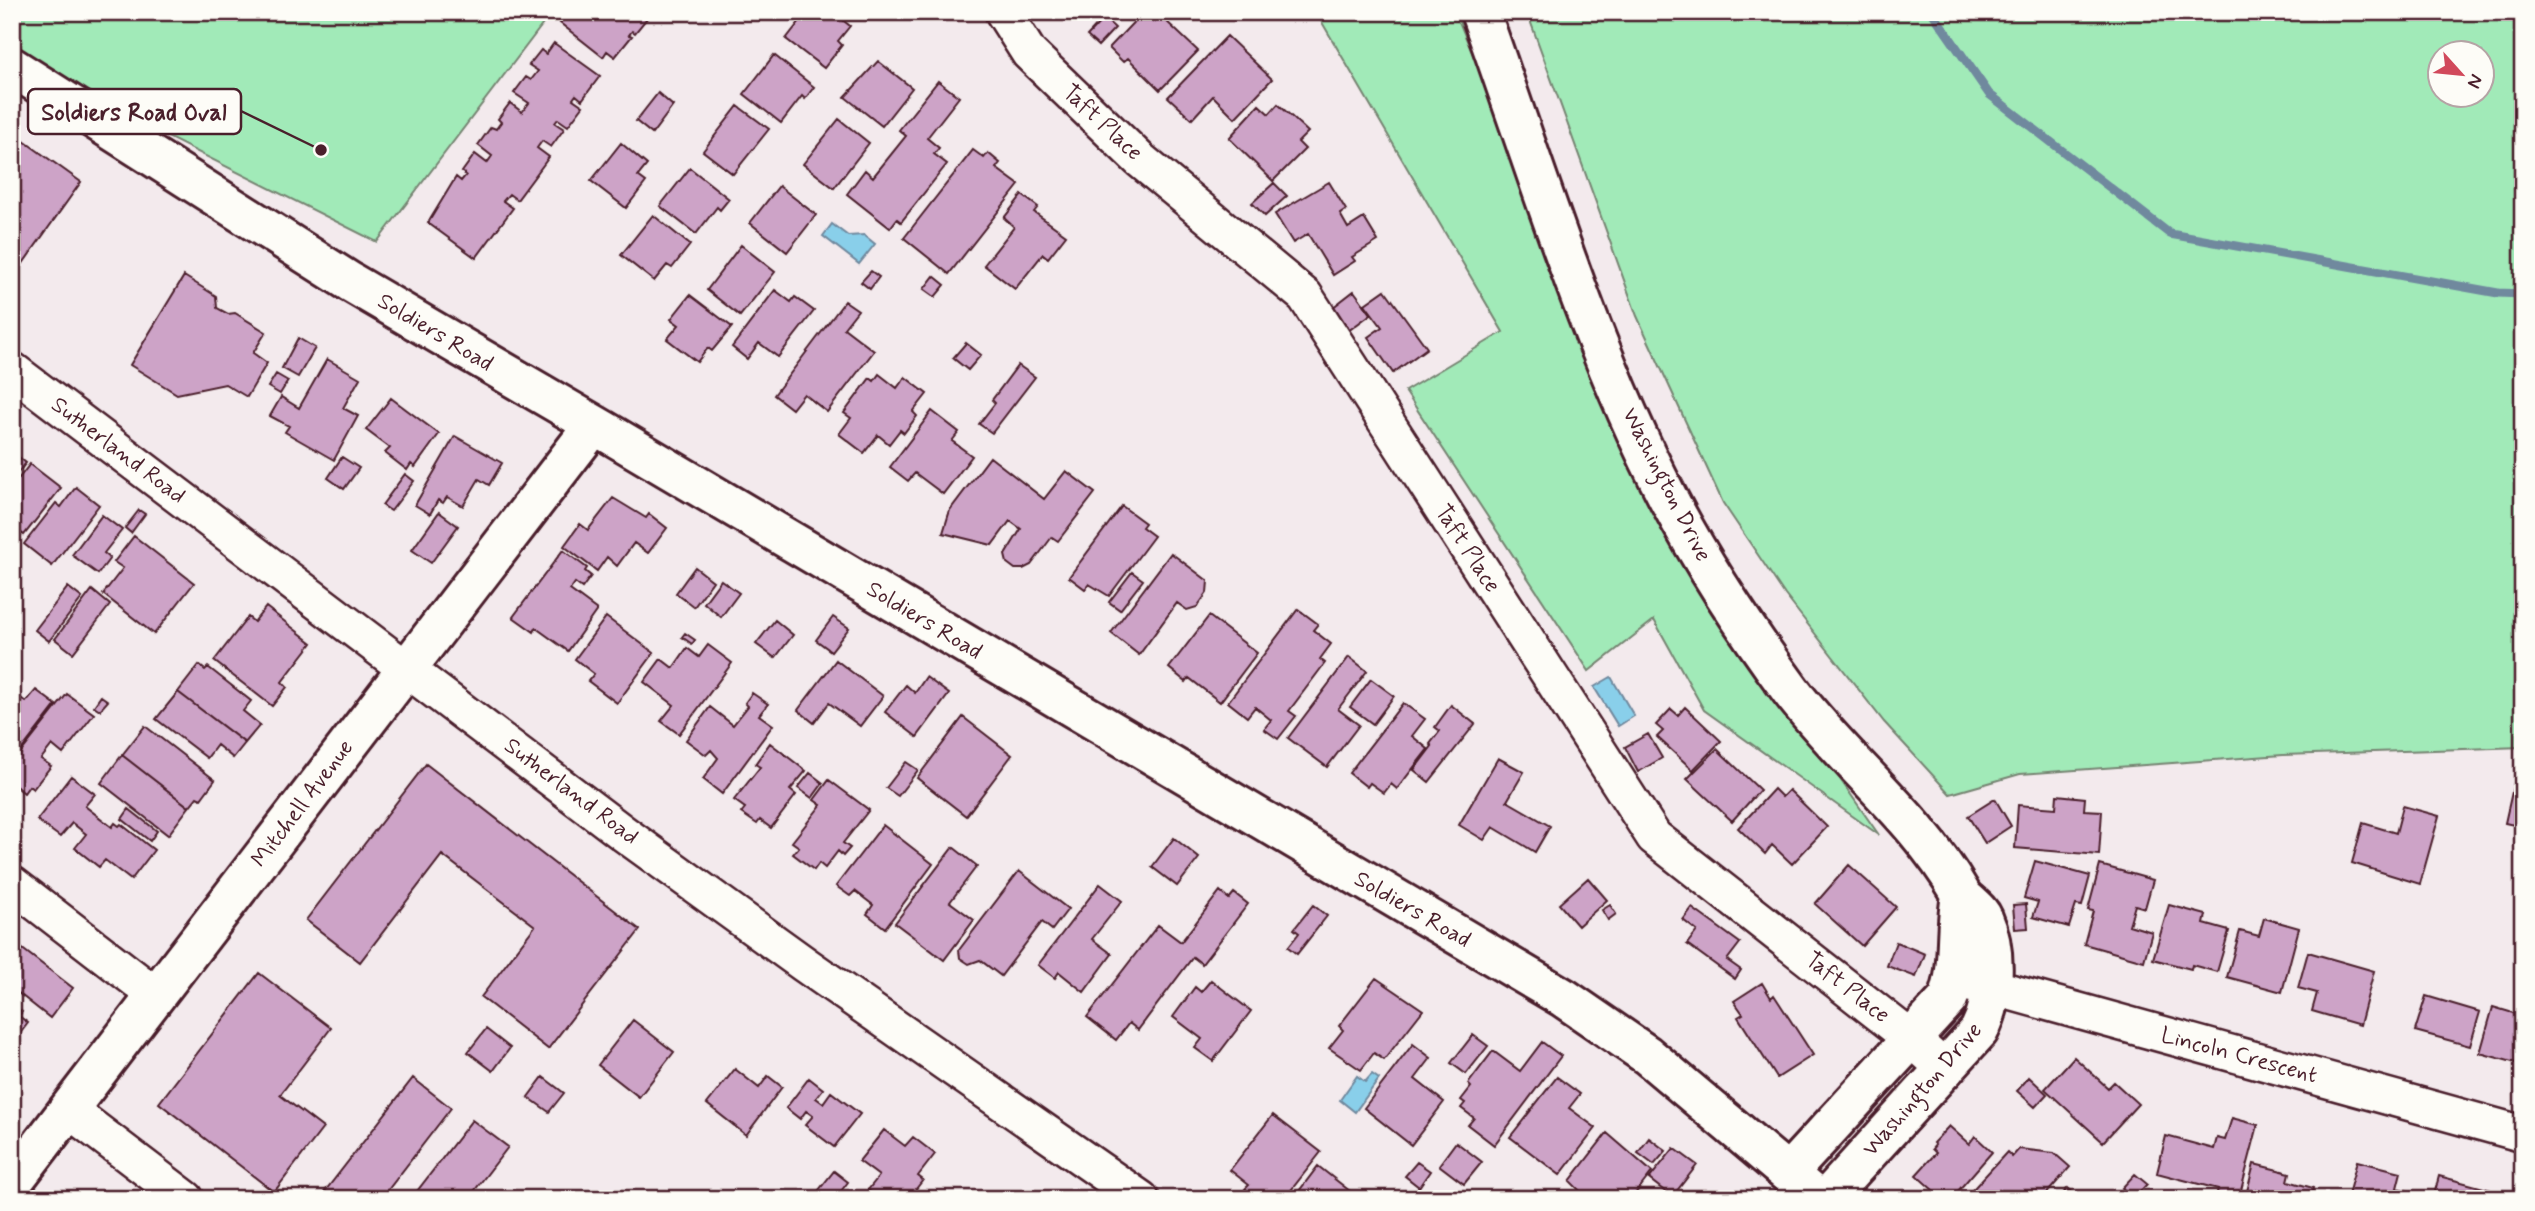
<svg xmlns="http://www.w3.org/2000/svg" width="2535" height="1211" font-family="Mynerve,sans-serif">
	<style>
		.green { fill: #a1eab8; stroke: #768472; stroke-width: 2; fill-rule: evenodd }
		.water { fill: #89cfea; stroke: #70899e; stroke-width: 2 }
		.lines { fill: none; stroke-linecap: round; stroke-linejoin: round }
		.stream { stroke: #70899e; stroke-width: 9 }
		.building { fill: #cda3c7; stroke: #4a1f2b; stroke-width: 2 }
		.street-casing { stroke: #4a1f2b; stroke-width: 40 }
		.secondary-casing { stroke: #4a1f2b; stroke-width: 44 }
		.street { stroke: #fdfcf7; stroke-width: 35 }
		.secondary { stroke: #fdfcf7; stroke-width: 38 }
		.labels { text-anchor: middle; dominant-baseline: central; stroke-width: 5; stroke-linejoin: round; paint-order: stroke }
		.street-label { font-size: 23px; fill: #4a1f2b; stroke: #fdfcf7 }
		.leader { fill: none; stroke: #4a1f2b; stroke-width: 2.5 }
		.callout-dot { fill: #4a1f2b; stroke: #fdfcf7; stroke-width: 2.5 }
		.callout { fill: #fdfcf7; stroke: #4a1f2b; stroke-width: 2.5 }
		.callout-label { font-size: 24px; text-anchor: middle; font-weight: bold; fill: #4a1f2b }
	</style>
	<rect width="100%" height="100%" fill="#f3eaed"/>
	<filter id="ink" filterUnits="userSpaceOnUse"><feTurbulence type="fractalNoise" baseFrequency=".0143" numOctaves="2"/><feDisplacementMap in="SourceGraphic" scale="14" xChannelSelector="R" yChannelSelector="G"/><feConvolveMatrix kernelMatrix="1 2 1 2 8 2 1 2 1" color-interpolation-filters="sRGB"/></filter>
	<g filter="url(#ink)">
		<path class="green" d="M12 12H552L377 242 12 59Z
			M1316 12H1455L1685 557 1879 835 1704 710 1654 620 1589 671 1405 391 1503 332Z
			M1527 12H2523V747L2283 755 2020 774 1950 794 1884 722 1785 595 1723 503 1637 316ZM2440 52H2482V94H2440Z"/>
		<path class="water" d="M832 224 848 236 864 235 875 244 859 264 823 236Z
			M1611 677 1634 716 1618 726 1594 687Z
			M1372 1074 1379 1079 1355 1112 1340 1100 1357 1076 1365 1082Z"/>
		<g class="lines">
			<path class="stream" d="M1932 12 1989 94 2170 234 2498 293 2523 294"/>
		</g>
		<path class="building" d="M569 12H652L635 33 632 31 629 35 632 36 615 57 607 51 603 57 560 23Z
			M807 12H850L844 21 850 26 838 41 842 45 824 68 786 39Z
			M1143 12H1166L1168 15 1164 19 1198 51 1160 90 1128 58 1123 62 1109 48Z
			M1104 18 1115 28 1098 46 1087 36Z
			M1227 36 1272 79 1235 118 1213 96 1192 119 1168 97Z
			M554 43 600 76 582 100 576 95 573 99 583 106 568 126 558 119 555 123 564 129 551 147 542 141 537 148 549 157 517 200 509 194 503 201 513 208 476 258 428 223 456 177 461 181 466 175 462 172 475 154 487 163 492 156 478 145 491 127 496 129 501 122 498 119 510 103 522 112 529 103 514 93 526 77 531 80 538 71 529 65 541 50 546 54Z
			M774 55 814 87 805 99 802 96 781 123 744 94Z
			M878 61 912 88 882 126 845 97Z
			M938 81 959 97 927 138 939 148 934 154 947 164 901 222 897 219 890 228 847 194 865 170 873 177 906 136 899 130Z
			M658 93 673 106 652 134 636 121Z
			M1278 104 1308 132 1298 142 1305 149 1273 181 1229 138 1259 105 1269 114Z
			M738 106 769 129 733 174 703 151Z
			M839 119 869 143 834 188 803 164Z
			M17 136 81 182 19 269 12 264V137Z
			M621 143 647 165 638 176 646 182 626 208 591 181Z
			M973 150 984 158 988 153 1000 163 996 168 1019 185 949 274 904 238Z
			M690 168 729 199 720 210 717 207 696 234 660 206Z
			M1329 182 1346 210 1340 214 1348 228 1364 218 1378 241 1352 257 1355 261 1333 275 1308 234 1293 243 1275 214Z
			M1274 183 1287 196 1265 216 1252 203Z
			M779 186 816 215 787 252 750 223Z
			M1022 195 1038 207 1034 212 1066 235 1048 258 1043 254 1015 289 984 265 1014 227 1004 218Z
			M653 215 690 245 672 268 667 265 654 281 621 255Z
			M741 245 775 272 740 316 707 290Z
			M871 271 879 277 870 289 861 282Z
			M184 276 216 296 217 308 228 314 235 313 266 332 253 353 267 363 247 397 225 384 177 394 130 365Z
			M934 276 945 285 935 297 924 289Z
			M775 290 791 302 795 297 814 311 778 357 759 343 747 359 732 347Z
			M1385 290 1427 348 1393 373 1368 337 1382 327 1365 304Z
			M1354 291 1371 314 1348 331 1332 308Z
			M690 295 732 327 712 351 708 348 697 362 667 339 679 325 671 319Z
			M845 301 858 310 844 328 874 351 827 412 804 394 792 409 774 395Z
			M298 338 315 348 298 377 282 368Z
			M966 343 981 355 968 370 953 358Z
			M327 359 360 378 343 408 358 416 334 460 285 432 289 426 270 416 281 397 299 408Z
			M1018 365 1035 377 992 433 979 424 995 403 992 400Z
			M276 374 288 381 280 394 268 387Z
			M879 374 897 388 905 377 927 394 913 412 917 416 904 433 900 430 889 444 878 435 864 453 839 434 851 418 844 413 870 378 874 381Z
			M391 398 439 434 415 467 411 464 407 470 385 453 390 448 366 430Z
			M932 411 959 432 952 441 972 456 943 494 915 473 908 481 890 467Z
			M455 436 502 463 489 485 479 479 463 506 447 497 443 503 438 500 430 514 415 505Z
			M15 454 26 463 12 480V457Z
			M342 457 359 468 344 489 328 478Z
			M990 457 1044 499 1066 471 1095 493 1058 541 1052 537 1031 565 1023 569H1015L1007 563 1005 555 1021 529 1010 521 992 545 943 533 950 510Z
			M30 464 61 488 24 535 12 526V487Z
			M405 474 414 481 391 511 382 505Z
			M76 487 99 505 52 566 24 544 56 503 61 507Z
			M613 498 646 518 649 514 667 528 648 553 634 543 617 566 607 557 597 571 564 546 580 524 588 530Z
			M1122 506 1145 523 1142 527 1154 536 1109 596 1089 584 1085 589 1069 577Z
			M139 510 145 514 131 533 125 528Z
			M439 512 458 526 431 563 412 550Z
			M102 515 122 530 104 553 110 558 98 574 72 555Z
			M134 536 194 583 154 634 103 594 123 568 114 562Z
			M563 550 587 568 585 571 591 576 582 588 575 583 570 590 597 610 568 651 536 628 534 632 513 617Z
			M1171 553 1208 581 1207 593 1197 607 1187 610 1177 603 1139 655 1111 633Z
			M695 567 713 581 694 607 676 593Z
			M1132 572 1143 580 1120 610 1109 602Z
			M721 580 739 593 721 617 704 603Z
			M68 587 82 598 49 641 35 630Z
			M92 590 110 605 73 653 55 639Z
			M266 607 312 643 282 682 287 687 272 706 214 661 248 617 254 622Z
			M1298 609 1318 624 1313 630 1331 644 1320 659 1325 663 1289 711 1296 716 1278 739 1264 729 1271 720 1255 707 1247 717 1228 702Z
			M1209 616 1257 653 1220 702 1189 678 1186 682 1169 668Z
			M606 617 654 653 617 703 588 681 594 674 575 659Z
			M833 617 849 628 831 651 816 640Z
			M775 620 793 635 775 658 756 644Z
			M685 633 695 640 692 644 682 637Z
			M708 645 732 663 679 734 661 721 674 705 644 682 661 659 673 668 687 648 699 657Z
			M1349 657 1367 671 1338 709 1359 725 1327 767 1288 738Z
			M836 660 883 696 860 726 829 703 814 723 798 710Z
			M199 665 205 670 208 667 251 701 243 711 260 725 245 743 178 692Z
			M926 677 949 694 917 737 885 712 906 685 915 693Z
			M1371 679 1394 696 1373 724 1350 707Z
			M36 690 56 705 12 762V720L15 717 12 696 14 693 26 702Z
			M178 692 245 743 233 758 217 745 207 758 156 719Z
			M752 693 768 704 759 715 773 725 722 794 703 779 718 758 711 750 706 755 686 740 710 707 733 725 748 706 745 703Z
			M67 694 94 714 63 754 52 745 41 759 51 766 33 789 29 786 24 793 12 783V764Z
			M101 696 108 701 100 710 94 706Z
			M1403 703 1425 719 1412 736 1428 749 1397 789 1391 784 1384 793 1370 783 1367 787 1349 773Z
			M1451 705 1475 724 1429 782 1414 770 1432 746 1430 744 1440 731 1435 727Z
			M1685 707 1721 741 1693 770 1657 737 1663 731 1656 725 1671 709 1678 715Z
			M963 717 1012 755 966 816 917 778Z
			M145 726 215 780 201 799 197 797 189 807 122 755Z
			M1648 734 1662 758 1638 772 1625 747Z
			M770 743 806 771 790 790 796 795 771 828 760 820 757 824 741 813 745 808 734 800 760 767 755 764Z
			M1717 749 1760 790 1732 821 1687 779Z
			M122 755 189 807 168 835 101 783Z
			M1498 758 1524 772 1507 801 1550 826 1535 852 1493 827 1484 840 1459 825Z
			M906 762 918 770 898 796 886 788Z
			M426 764 640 930 548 1049 481 997 535 926 442 855 360 962 306 920Z
			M810 773 823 783 812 798 798 788Z
			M71 776 95 794 85 806 112 827 115 823 119 826 121 824 154 850 131 880 105 860 99 867 75 848 86 834 72 823 60 837 37 820Z
			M829 780 869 810 843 843 850 848 843 856 838 851 825 868 819 863 814 870 793 854 799 847 792 842 821 805 814 800Z
			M2514 783 2523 785V827L2505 823Z
			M1774 789 1782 797 1789 790 1827 827 1792 864 1772 845 1765 854 1738 828Z
			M2057 795 2085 798 2084 810 2102 811 2099 855 2015 848 2018 805 2056 808Z
			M1995 799 2011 826 1985 843 1968 816Z
			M2403 806 2439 816 2420 884 2352 863 2363 823 2396 833Z
			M129 809 157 831 150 841 122 819Z
			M883 825 933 864 885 928 867 914 873 905 855 891 850 896 836 886Z
			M1174 838 1199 858 1177 886 1152 867Z
			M953 847 977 866 950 902 974 920 944 960 895 923Z
			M2035 861 2090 876 2082 906 2076 905 2069 927 2033 917 2038 902 2024 898Z
			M1849 865 1896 907 1862 946 1815 904Z
			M2100 865 2153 880 2145 908 2135 905 2129 925 2152 932 2144 961 2084 944 2093 911 2088 910Z
			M1019 871 1068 909 1052 930 1042 922 1001 976 980 960 969 964 960 958 959 950Z
			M1588 878 1607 900 1578 926 1559 904Z
			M1100 884 1122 901 1092 939 1112 954 1084 992 1059 972 1055 978 1038 965Z
			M1220 891 1229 899 1234 893 1248 904 1202 964 1193 957 1138 1030 1129 1023 1116 1040 1087 1017 1158 925 1181 942Z
			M2026 904 2028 928 2015 929 2013 905Z
			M1313 905 1327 916 1297 954 1288 947 1299 933 1294 929Z
			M1610 905 1616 914 1608 920 1602 910Z
			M2169 905 2206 915 2204 924 2229 931 2217 972 2192 965 2191 969 2153 959Z
			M1692 908 1740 943 1727 960 1741 970 1735 979 1687 944 1697 931 1683 920Z
			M2264 918 2299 928 2282 992 2227 977 2240 931 2259 936Z
			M1896 942 1925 954 1916 977 1887 966Z
			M16 944 73 988 50 1018 12 988V949Z
			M2308 952 2374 971 2360 1025 2312 1011 2317 993 2298 988Z
			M259 973 331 1028 280 1095 323 1128 274 1192 159 1103Z
			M1376 978 1423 1010 1384 1060 1374 1053 1361 1070 1329 1048 1343 1030 1339 1026Z
			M1211 980 1251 1011 1213 1061 1195 1048 1202 1039 1173 1017 1195 987 1201 992Z
			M1762 983 1771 998 1774 995 1813 1055 1777 1078 1738 1017 1743 1014 1734 1001Z
			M2426 996 2480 1012 2470 1046 2415 1031Z
			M12 1004 22 1012 19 1016 28 1023 12 1044Z
			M2493 1007 2523 1016V1065L2480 1053Z
			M633 1020 674 1052 639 1097 598 1065Z
			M486 1029 510 1048 493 1071 468 1052Z
			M1473 1035 1488 1046 1466 1074 1451 1063Z
			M1542 1042 1561 1056 1494 1145 1468 1125 1474 1118 1461 1108 1465 1103 1461 1100 1471 1087 1468 1084 1493 1051 1520 1071Z
			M1413 1044 1431 1058 1415 1079 1444 1102 1411 1145 1364 1108Z
			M2074 1057 2108 1088 2114 1082 2138 1104 2103 1142 2045 1089Z
			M735 1069 759 1088 768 1076 782 1087 746 1135 707 1104Z
			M543 1077 564 1093 549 1112 528 1097Z
			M1557 1077 1580 1094 1569 1108 1596 1128 1560 1175 1510 1137Z
			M2029 1077 2047 1094 2035 1107 2017 1091Z
			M413 1078 451 1108 381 1199H319Z
			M809 1078 823 1089 816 1098 823 1103 831 1092 860 1114 834 1147 805 1125 813 1116 806 1111 800 1119 786 1108Z
			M1273 1115 1321 1152 1284 1199H1257L1245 1189 1249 1185 1230 1170Z
			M2232 1118 2258 1125 2240 1194 2236 1193 2234 1199H2215L2218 1189 2157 1173 2166 1136 2214 1149 2217 1138 2225 1140Z
			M472 1120 508 1147 468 1199H411Z
			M1949 1126 1969 1144 1975 1136 1992 1152 1951 1199H1943L1916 1175 1936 1153 1932 1149 1935 1145 1933 1143Z
			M884 1130 905 1146 913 1137 935 1154 918 1176 923 1180 908 1199H880L868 1190 879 1176 859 1161Z
			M1607 1133 1652 1172 1631 1199H1588L1570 1181Z
			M1649 1138 1666 1151 1654 1165 1638 1153Z
			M1456 1142 1482 1162 1464 1184 1439 1165Z
			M1674 1148 1697 1165 1672 1197 1649 1179Z
			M2019 1149 2054 1153 2070 1167 2042 1199H1964L2007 1152 2012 1157Z
			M2357 1161 2401 1172 2397 1188 2416 1193 2414 1199H2347Z
			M1417 1162 1430 1171 1419 1187 1405 1176Z
			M2254 1164 2290 1173 2288 1181 2313 1188 2311 1199H2245Z
			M1318 1166 1360 1199H1293Z
			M834 1171 848 1182 835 1199H820L815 1195Z
			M2135 1174 2147 1184 2134 1198 2122 1188Z
			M2439 1176 2521 1198V1199H2433Z
			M2068 1188 2080 1199H2058Z
			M1440 1192 1449 1199H1435Z"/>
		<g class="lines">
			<g class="street-casing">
				<path id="street" d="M1003 12 1029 53 1139 159 1305 296 1654 837 1913 1040 1946 1070
					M12 370 623 833 804 964 1141 1199
					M12 884 157 996
					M1955 981 2010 992 2523 1134
					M69 1110 186 1199"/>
			</g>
			<g class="secondary-casing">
				<path id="secondary" d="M1480 12C1538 174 1589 346 1668 498 1703 565 1746 630 1791 691 1844 761 1916 816 1960 892 1965 902 1979 908 1983 918 1998 952 1995 999 1979 1031L1826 1199
					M12 67 350 282 605 431 1564 998 1647 1055 1818 1199
					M1789 1172 1948 999C1961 966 1954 931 1961 896
					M12 1183 594 425"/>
			</g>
			<use href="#street" class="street"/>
			<use href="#secondary" class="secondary"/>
		</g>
	</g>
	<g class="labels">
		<g class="street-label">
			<text transform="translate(1102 123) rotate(43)">Taft Place</text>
			<text transform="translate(435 333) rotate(31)">Soldiers Road</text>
			<text transform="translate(118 451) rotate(37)">Sutherland Road</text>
			<text transform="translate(1666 485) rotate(63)">Washington Drive</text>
			<text transform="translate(1467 549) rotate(57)">Taft Place</text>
			<text transform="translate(924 621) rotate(31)">Soldiers Road</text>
			<text transform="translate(571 792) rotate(37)">Sutherland Road</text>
			<text transform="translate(303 804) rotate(-53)">Mitchell Avenue</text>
			<text transform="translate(1412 910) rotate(30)">Soldiers Road</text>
			<text transform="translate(1847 988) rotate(38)">Taft Place</text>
			<text transform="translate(2239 1056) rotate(15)">Lincoln Crescent</text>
			<text transform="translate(1923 1090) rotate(-49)">Washington Drive</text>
		</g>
	</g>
	<path class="leader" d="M321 150L241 111"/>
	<circle class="callout-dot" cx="321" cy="150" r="7"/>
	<rect class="callout" x="28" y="89" width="213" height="45" rx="7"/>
	<g class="callout-label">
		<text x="134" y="120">Soldiers Road Oval</text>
	</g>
	<rect width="2535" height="1211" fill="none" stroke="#fdfcf7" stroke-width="42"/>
	<rect x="21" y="21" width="2493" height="1169" fill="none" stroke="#4a1f2b" stroke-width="2.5" filter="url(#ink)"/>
	<g transform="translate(2461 74) rotate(117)"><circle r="33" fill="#fdfcf7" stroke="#b5a4a5" stroke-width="2"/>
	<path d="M0-5L12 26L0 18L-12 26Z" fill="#d1495b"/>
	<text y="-10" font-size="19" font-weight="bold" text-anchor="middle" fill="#4a1f2b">N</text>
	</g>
</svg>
